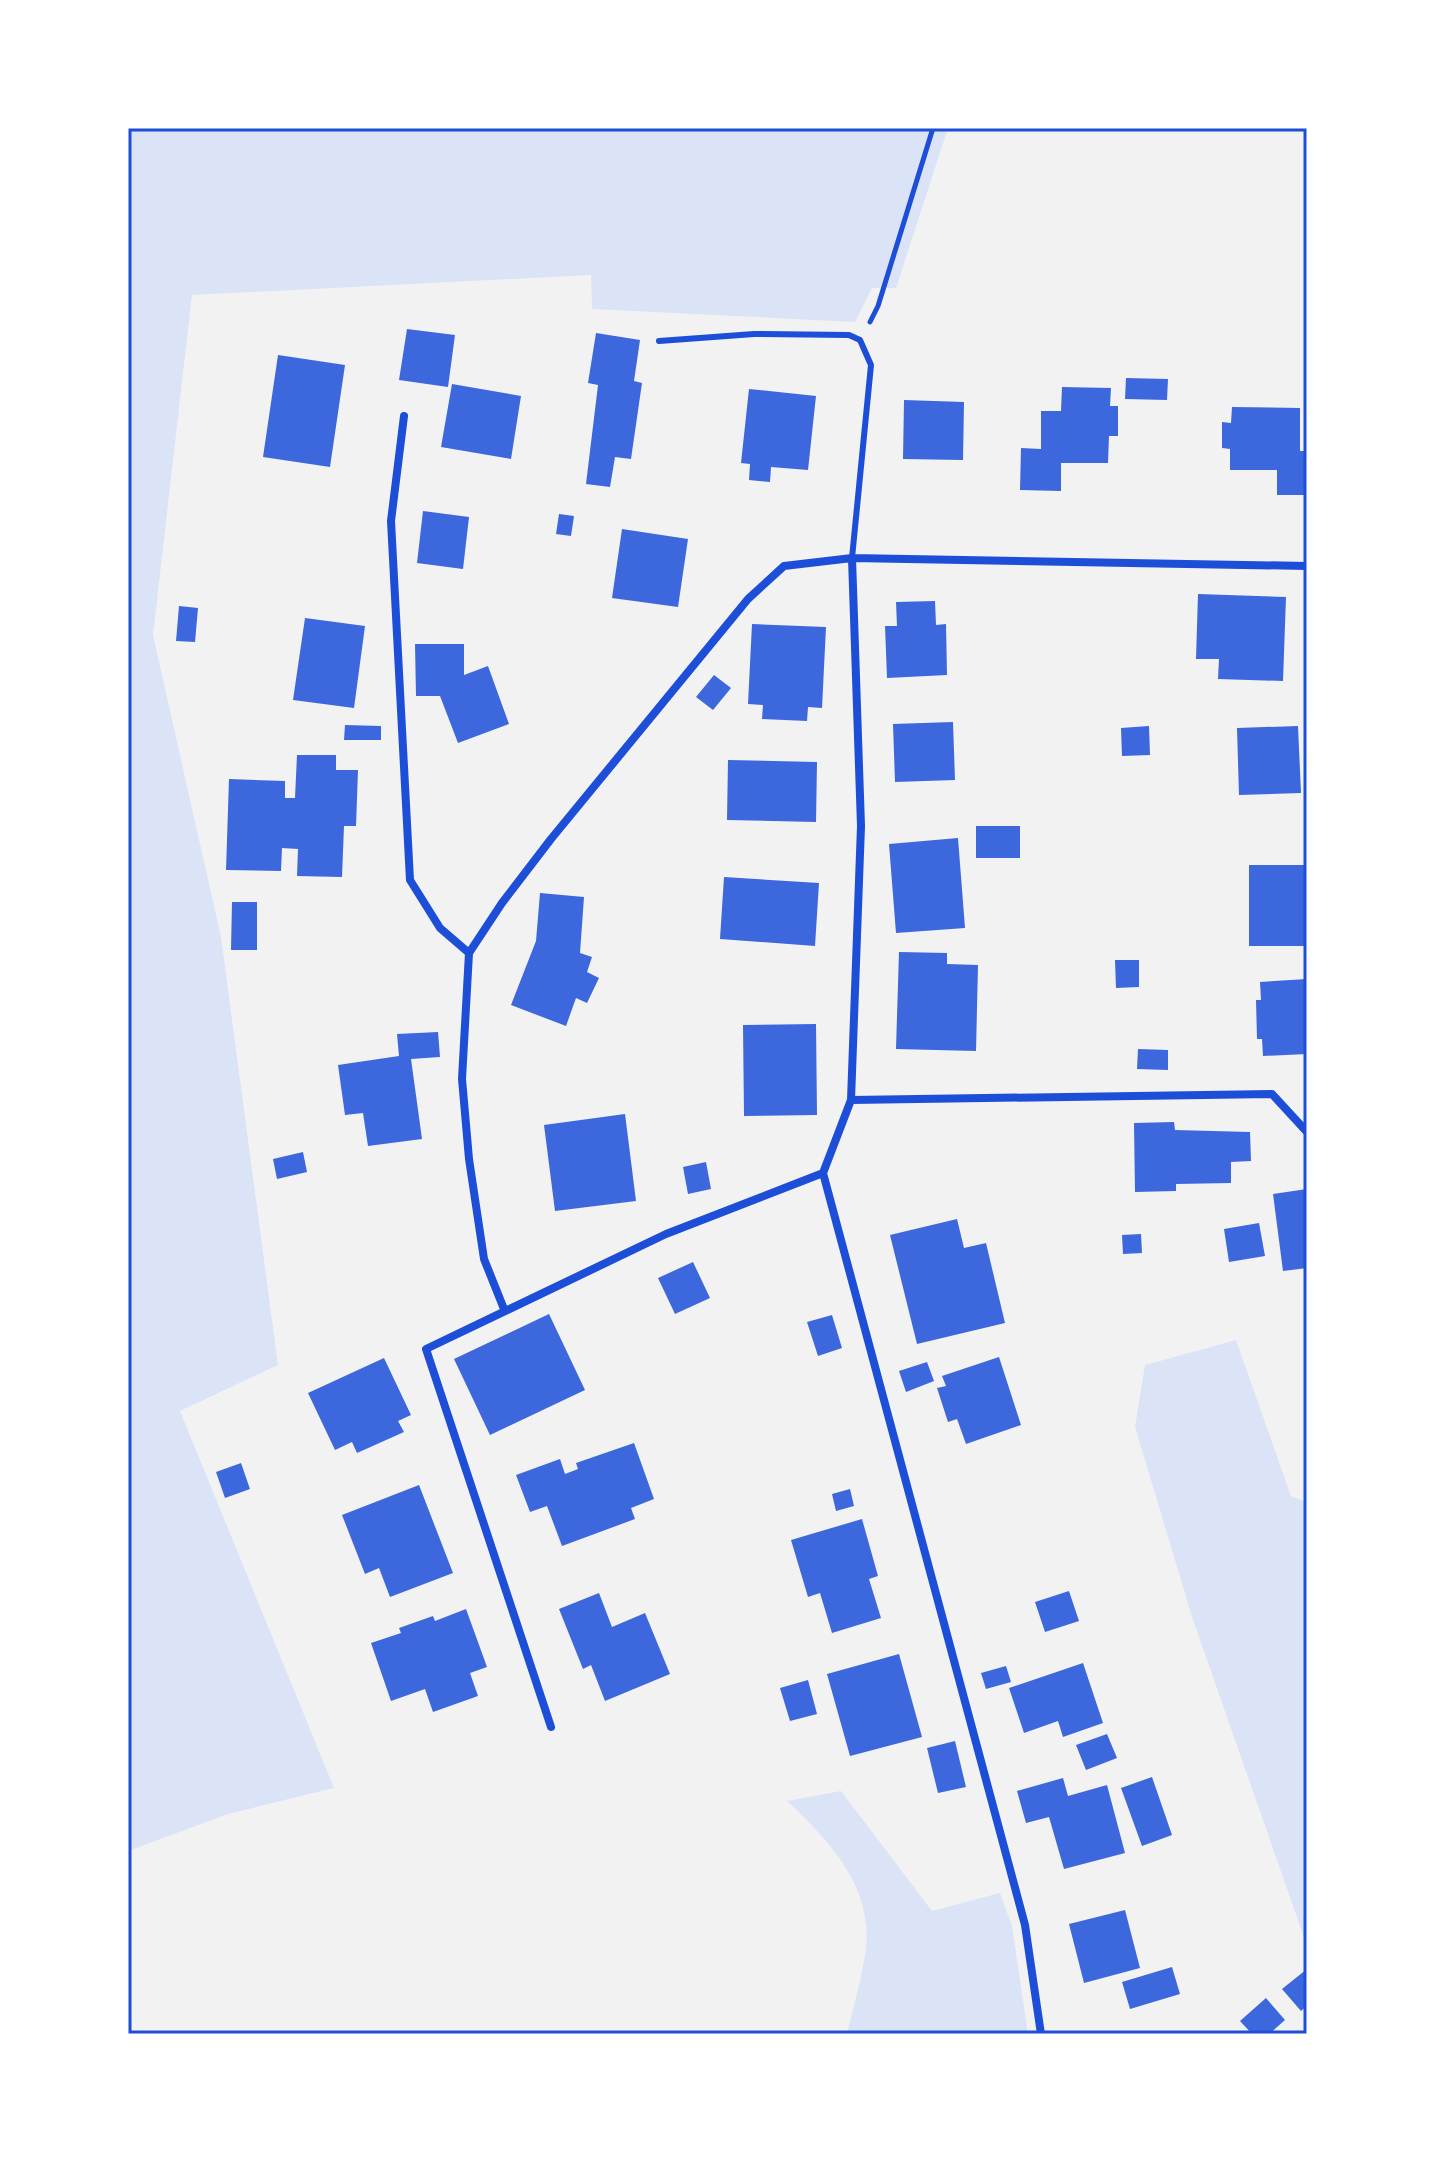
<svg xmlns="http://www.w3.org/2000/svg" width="1435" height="2162" font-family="'IBM Plex Serif',serif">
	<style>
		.green { fill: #dbe4f7 }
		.building { fill: #3d67dc }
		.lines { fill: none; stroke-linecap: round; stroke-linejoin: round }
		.path { stroke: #1d4ed8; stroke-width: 5 }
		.service { stroke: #1d4ed8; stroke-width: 6 }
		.minor { stroke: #1d4ed8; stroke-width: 8 }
		.neatline { fill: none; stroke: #1d4ed8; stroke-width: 3 }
	</style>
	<rect width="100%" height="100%" fill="#f2f2f2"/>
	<path class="green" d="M128 128H948L896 288H872L855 322 592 309 591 275 192 295 153 635 221 937 278 1365 180 1411 334 1788 228 1814 128 1851Z
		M1236 1340 1291 1496 1307 1502V1946L1192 1617 1135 1427 1145 1365Z
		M841 1791 932 1911 1000 1893 1012 1926 1028 2034H847C853 2008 861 1981 865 1955 876 1890 830 1841 787 1801Z"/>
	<path class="building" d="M407 329 455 335 448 387 399 380Z
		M596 333 640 340 634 381 642 383 631 459 615 457 610 487 586 484 598 385 588 383Z
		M278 355 345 365 330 467 263 457Z
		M1126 378 1168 379 1167 400 1125 399Z
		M452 384 521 396 511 459 441 447Z
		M1062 387 1111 388 1110 406H1118V436H1109L1108 463H1061V491L1020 490 1021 448 1041 449V411H1061Z
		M749 389 816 396 808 470 771 467 770 482 749 480 750 464 741 463Z
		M904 400 964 402 963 460 903 459Z
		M1232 407 1300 408V451H1307V495H1277V470H1230V449L1222 448V422L1231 423Z
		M423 511 469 517 463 569 417 563Z
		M559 514 574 516 571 536 556 534Z
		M622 529 688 539 678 607 612 598Z
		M1198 594 1286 597 1283 681 1218 679 1219 659H1196Z
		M935 601 936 625 946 624 947 675 887 678 885 626H897L896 602Z
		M179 606 198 608 195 642 176 641Z
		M305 618 365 626 354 708 293 700Z
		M752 624 826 627 822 708 808 707 807 721 762 719 763 705 748 704Z
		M415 644H464V675L488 666 509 724 458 743 440 696H416Z
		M714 675 731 688 713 710 696 697Z
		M953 722 955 780 895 782 893 724Z
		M345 725 381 726V740H344Z
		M1149 726 1150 755 1122 756 1121 728Z
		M1298 726 1301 793 1239 795 1237 728Z
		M297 755H336V770H358L356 826H344L342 877 297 876 298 849 282 848 281 871 226 870 229 779 285 781V798H295Z
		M728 760 817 762 816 822 727 820Z
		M976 826H1020V858H976Z
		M958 838 965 928 896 933 889 844Z
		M1249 865H1307V946H1249Z
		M724 877 819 883 815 946 720 939Z
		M540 893 584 897 580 953 592 957 587 972 599 978 587 1003 576 998 566 1026 511 1005 536 941Z
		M232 902H257V950H231Z
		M899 952 947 953V964L978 965 976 1051 896 1049Z
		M1115 960H1139V987L1116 988Z
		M1307 979V1054L1263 1056 1262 1039H1257L1256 1000H1261L1260 982Z
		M816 1024 817 1115 744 1116 743 1025Z
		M438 1032 440 1057 411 1059 422 1139 368 1146 363 1113 345 1115 338 1065 399 1056 397 1034Z
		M1138 1049 1168 1050V1070L1137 1069Z
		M625 1114 636 1201 555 1211 544 1125Z
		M1174 1122 1175 1130 1250 1132 1251 1161 1231 1162V1183L1176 1184V1191L1135 1192 1134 1123Z
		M303 1152 307 1172 277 1179 273 1159Z
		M706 1162 711 1189 688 1194 683 1167Z
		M1307 1189V1268L1283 1271 1273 1194Z
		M957 1219 964 1248 986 1243 1005 1323 917 1344 890 1235Z
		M1259 1223 1265 1256 1229 1262 1224 1229Z
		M1141 1234 1142 1253 1123 1254 1122 1235Z
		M693 1262 710 1298 675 1314 658 1278Z
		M549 1314 585 1390 490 1435 454 1359Z
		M832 1315 842 1348 818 1356 807 1322Z
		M999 1357 1021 1425 966 1444 957 1419 948 1422 937 1388 946 1386 942 1376Z
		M384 1358 411 1415 398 1421 404 1432 357 1453 352 1442 335 1450 308 1393Z
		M927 1362 934 1381 906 1392 899 1371Z
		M634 1443 654 1499 631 1508 635 1519 562 1546 547 1506 530 1512 516 1475 560 1459 565 1474 578 1469 576 1463Z
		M241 1463 250 1489 225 1498 216 1472Z
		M419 1485 453 1573 390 1597 379 1568 365 1574 342 1515Z
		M850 1489 854 1506 836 1511 832 1494Z
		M862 1519 878 1576 869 1579 881 1618 832 1633 820 1593 808 1597 791 1540Z
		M1069 1591 1079 1621 1045 1632 1035 1602Z
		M599 1593 612 1627 645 1613 670 1674 605 1701 591 1665 583 1669 559 1609Z
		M466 1609 487 1667 470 1673 478 1696 433 1712 425 1689 391 1701 371 1643 401 1633 399 1628 433 1616 435 1621Z
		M899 1654 922 1737 850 1756 827 1674Z
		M1083 1663 1103 1723 1063 1737 1058 1721 1024 1733 1009 1688Z
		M1006 1666 1011 1682 986 1689 981 1673Z
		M808 1680 817 1714 790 1721 780 1688Z
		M1107 1734 1117 1758 1086 1770 1076 1745Z
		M955 1741 966 1787 938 1793 927 1748Z
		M1152 1777 1172 1835 1142 1846 1121 1788Z
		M1063 1778 1068 1796 1107 1785 1125 1853 1064 1869 1049 1817 1026 1823 1017 1791Z
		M1125 1910 1140 1968 1084 1983 1069 1924Z
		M1172 1967 1180 1994 1130 2009 1122 1982Z
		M1307 1969V2006L1301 2011 1282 1989Z
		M1266 1998 1285 2020 1269 2034H1252L1240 2021Z"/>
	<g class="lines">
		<path class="path" d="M870 322 878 306 933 128"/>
		<path class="service" d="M659 341 754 334 849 335 860 340 871 365 852 558"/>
		<path class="minor" d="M404 416 391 521 410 880 440 928 469 953
			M851 1100 1272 1094 1307 1132
			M504 1309 484 1259 469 1159 462 1079 469 953 502 903 551 839 748 599 784 566 852 558
			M551 1727 426 1349 666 1234 823 1173
			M1041 2034 1025 1925 823 1173 851 1100 861 826 852 558 1307 566"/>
	</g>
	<rect width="1435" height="2162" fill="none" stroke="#ffffff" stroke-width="260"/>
	<rect x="130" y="130" width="1175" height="1902" class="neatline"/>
</svg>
